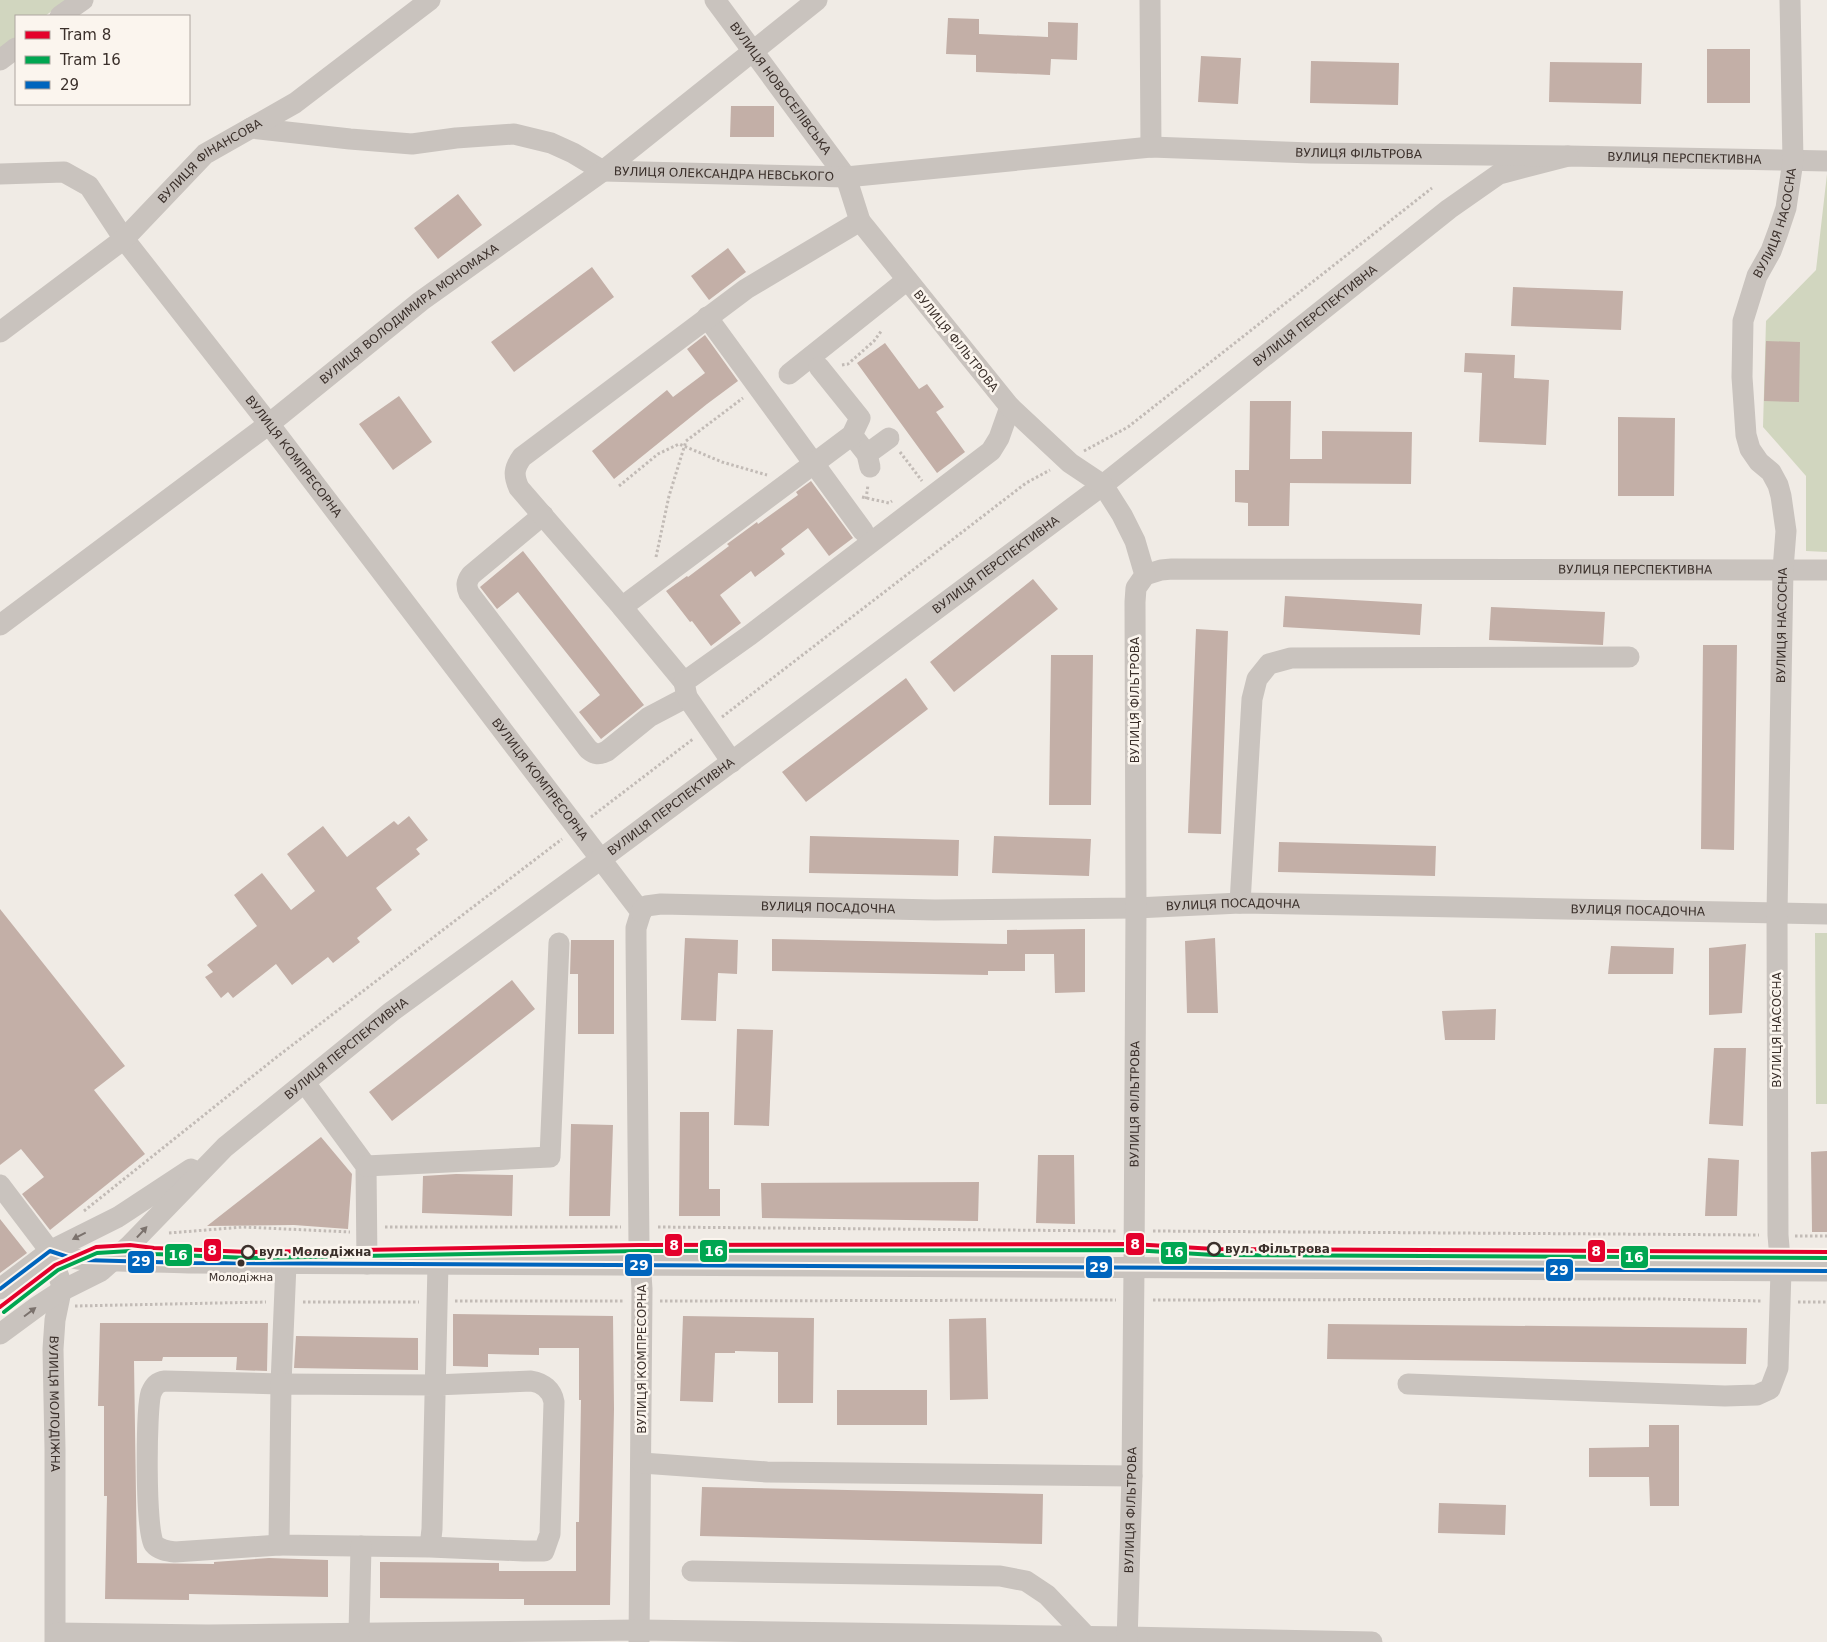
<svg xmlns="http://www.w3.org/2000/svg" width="1827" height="1642" font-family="'DejaVu Sans',sans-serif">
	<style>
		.green { fill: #d1d6bf }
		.building { fill: #c3afa7 }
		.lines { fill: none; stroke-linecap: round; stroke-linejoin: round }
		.path { stroke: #c2bbb6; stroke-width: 3; stroke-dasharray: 2.5 2.5; stroke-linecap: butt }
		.minor { stroke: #c9c3be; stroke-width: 21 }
		.bus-1-casing { stroke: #fbf5ee; stroke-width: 8 }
		.bus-1 { stroke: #0065bd; stroke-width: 4 }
		.tram-1-casing { stroke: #fbf5ee; stroke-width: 8 }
		.tram-2-casing { stroke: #fbf5ee; stroke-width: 8 }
		.tram-1 { stroke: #e4002b; stroke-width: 4 }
		.tram-2 { stroke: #00a651; stroke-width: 4 }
		.oneway { fill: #7b726d }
		.stop-dot { fill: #fbf5ee; stroke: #3b302b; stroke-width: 2.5 }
		.bus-dot { fill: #3b302b; stroke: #fbf5ee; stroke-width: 2 }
		.labels { text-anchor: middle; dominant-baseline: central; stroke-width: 5; stroke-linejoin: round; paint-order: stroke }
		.bus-label { font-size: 11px; fill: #3b302b; stroke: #fbf5ee }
		.street-label { font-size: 12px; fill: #3b302b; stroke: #fbf5ee }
		.stop-label { font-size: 12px; font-weight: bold; fill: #3b302b; stroke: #fbf5ee; text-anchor: start }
		.line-badge { stroke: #fbf5ee; stroke-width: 2 }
		.badge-label { font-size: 14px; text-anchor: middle; font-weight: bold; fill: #fff }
	</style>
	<rect width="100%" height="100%" fill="#f0ebe5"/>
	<path class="green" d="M0 0H67L45 16H16V37L0 49Z
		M1827 174V552L1806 551V476L1763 427 1766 321 1816 270Z
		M1815 933H1827V1104H1816Z"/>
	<path class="building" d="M948 18 979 19V34L1048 37V22L1078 23 1077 60 1051 59 1050 75 976 72V55L946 54Z
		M1707 49H1750V103H1707Z
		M1201 56 1241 58 1238 104 1198 102Z
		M1311 61 1399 63 1398 105 1310 103Z
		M1550 62 1642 63 1641 104 1549 102Z
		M731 106H774V137H730Z
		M458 194 482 225 438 259 414 228Z
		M728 248 746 272 709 300 691 276Z
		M592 267 614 297 514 372 491 342Z
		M1513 287 1623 291 1621 330 1511 326Z
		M705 335 738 381 707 404 614 479 592 451 667 390 673 397 705 373 687 349Z
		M1766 341 1800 342 1799 402 1764 401Z
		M885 343 919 389 927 384 944 407 936 412 965 452 937 473 857 363Z
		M1465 353 1515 355 1514 378 1549 380 1546 445 1479 442 1482 373 1464 372Z
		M399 396 432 442 393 470 359 424Z
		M1250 401H1291L1290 459H1322V431L1412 432 1411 484 1290 483 1289 526H1248V503L1235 502V470H1249Z
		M1618 417 1675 418 1674 496H1618Z
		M811 481 853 538 829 556 808 528 781 549 785 554 755 577 751 571 720 595 741 623 711 646 692 621 690 622 666 591 687 576 688 577 729 546 727 544 757 522 758 524 798 495 796 492Z
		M523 551 644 705 601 739 579 712 600 695 518 592 497 609 480 587Z
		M1033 579 1058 609 954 692 930 662Z
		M1285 596 1422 604 1420 635 1283 627Z
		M1491 607 1605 612 1603 645 1489 640Z
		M1196 629 1228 631 1221 834 1188 833Z
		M1703 645H1737L1734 850 1701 849Z
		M1051 655H1093L1091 805H1049Z
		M906 678 928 709 806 802 782 772Z
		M409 816 428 840 416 849 420 854 376 888 392 910 357 938 360 942 333 963 328 957 292 985 276 964 233 998 228 992 221 998 205 977 213 972 207 965 257 926 234 895 262 873 291 910 315 891 287 854 323 826 347 857 394 821 398 825Z
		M810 836 959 840 958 876 809 873Z
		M994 836 1091 839 1089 876 992 873Z
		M1279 842 1436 846 1435 876 1278 872Z
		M0 909 125 1066 94 1090 145 1154 50 1230 22 1194 44 1177 21 1149 0 1165Z
		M1085 929V992L1055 993 1054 954H1025V971H988V975L772 971V939L1007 944V930Z
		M685 938 738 940 737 974 718 973 716 1021 681 1020Z
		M1215 938 1218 1013H1187L1185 941Z
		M571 940H614V1034H578V974H570Z
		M1746 944 1742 1013 1709 1015V948Z
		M1611 946 1674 948 1673 974H1608Z
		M512 980 535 1009 392 1121 369 1092Z
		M1496 1009 1495 1040H1445L1442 1011Z
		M737 1029 773 1030 769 1126 734 1125Z
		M1714 1048H1746L1743 1126 1709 1124Z
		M680 1112H709V1189H720V1216H679Z
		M571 1124 613 1125 610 1216H569Z
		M321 1137 352 1174 348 1229 294 1225 207 1226Z
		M1827 1151V1232H1812L1811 1152Z
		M1038 1155H1074L1075 1224 1036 1223Z
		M1708 1158 1739 1160 1737 1216H1705Z
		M456 1174 513 1175 512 1216 422 1213 423 1176Z
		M979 1182 978 1221 762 1218 761 1183Z
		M0 1219 27 1253 0 1273Z
		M453 1314 613 1316 614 1409 610 1605H524V1599L380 1598V1562L499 1563V1571H576V1522H579L581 1400H579V1348H539V1355L488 1354V1367L453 1366Z
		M683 1316 814 1318 813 1403H778V1352L735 1351V1353H715L713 1402 680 1401Z
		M986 1318 988 1399 950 1400 949 1319Z
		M100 1323H268L267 1371 236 1370 237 1357H163L162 1361H134L137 1563 214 1564V1562L269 1558 328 1560V1597L189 1594V1600L105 1599 107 1496H104V1406H98Z
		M1328 1324 1747 1328 1746 1364 1327 1359Z
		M296 1336 418 1338V1370L294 1368Z
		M837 1390H927V1425H837Z
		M1649 1425H1679V1506H1650L1649 1477H1589V1448L1649 1447Z
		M702 1487 1043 1494 1042 1544 700 1536Z
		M1439 1503 1506 1505 1505 1535 1438 1533Z"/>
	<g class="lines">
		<path class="path" d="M842 365 848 364 874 341 882 330
			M1084 451 1128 427 1432 188
			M900 452 922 481
			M619 486 658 454 679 444 722 462 767 475
			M862 497 889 503 892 501
			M866 499 868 485
			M656 557 669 496 686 441 743 398
			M722 717 1026 483 1050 470
			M591 817 693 739
			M84 1211 278 1056 562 839
			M385 1227H621
			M658 1227 1116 1231
			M1153 1231 1759 1235
			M169 1233 243 1227 350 1232
			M1795 1236H1827
			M1153 1300 1661 1299 1761 1301
			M455 1301H624
			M660 1301 1116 1300
			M303 1302H419
			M1798 1302H1827
			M75 1306 266 1302"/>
		<g class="minor">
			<path id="s1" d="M715 0 846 177"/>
			<path d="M1150 0 1151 147"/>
			<path d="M60 16 83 0"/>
			<path d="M0 60 16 48"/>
			<path d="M251 128 350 139 412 144 456 138 514 134 551 143 573 153 603 171"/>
			<path id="s2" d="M603 171 846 177"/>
			<path id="s3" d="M0 174 64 172 89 186 124 239 269 424 641 912 636 928V940L639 1245 642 1289 639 1642"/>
			<path d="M707 317 863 531"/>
			<path id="s4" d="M0 332 124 239 205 154 295 103 430 0"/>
			<path d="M789 374 907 280"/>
			<path d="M852 435 867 454 870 467"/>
			<path d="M867 454 889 438"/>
			<path d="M543 515 471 575C466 582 466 586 469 593L588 749C595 755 599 755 607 751L649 717 687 697"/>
			<path id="s5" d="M1145 575 1161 570 1172 569 1827 570"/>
			<path d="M622 607 852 435 860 418 819 367"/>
			<path id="s6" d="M0 625 269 424 421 301 603 171 817 0"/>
			<path d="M684 682 622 607 519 488C513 475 514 468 522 457L746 289 860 221"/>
			<path d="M732 762 687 697 684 682 750 635 991 451 999 438 1010 407"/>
			<path d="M1240 903 1252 699 1257 679 1269 664 1291 658 1629 657"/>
			<path id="s7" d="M641 912 646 906 661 904 935 910 1136 908 1240 903 1827 914"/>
			<path d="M305 1083 366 1166 367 1264"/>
			<path d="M366 1166 550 1157 559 943"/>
			<path id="s8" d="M0 1185 50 1251 61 1283V1291L55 1320 53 1349 55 1449V1642"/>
			<path d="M50 1251C75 1262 93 1260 119 1261 142 1262 165 1262 189 1263L1827 1271"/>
			<path d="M0 1289 50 1251 118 1217 191 1169"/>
			<path id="s9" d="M0 1334 38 1306 61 1291 101 1271 130 1245 225 1147 391 1012 601 859 1103 485 1449 209 1499 174 1568 156 1827 161"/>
			<path id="s10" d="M1408 1384 1725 1396 1757 1395 1770 1389 1778 1368 1781 1271 1778 1235 1777 913 1783 569 1786 531 1781 496 1778 485 1771 472 1759 462 1750 449 1746 435 1742 377 1743 321 1757 276 1771 251 1778 232 1786 208 1793 161 1790 0"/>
			<path d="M642 1463 767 1472 1132 1476"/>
			<path d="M279 1545 175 1552C167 1551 159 1550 154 1544 145 1532 146 1409 151 1393 154 1386 157 1382 165 1381L281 1384 286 1264"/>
			<path d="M430 1547 279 1545 281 1384 435 1385 531 1381C543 1383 552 1390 554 1402L550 1534 544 1551H524L430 1547 432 1529 438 1264"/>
			<path d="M692 1571 1000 1576 1026 1581 1047 1595 1087 1637"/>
			<path d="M56 1633 208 1635 639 1630 1127 1637 1372 1642"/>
			<path d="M359 1633 361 1546"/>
			<path id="s11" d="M1127 1642 1132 1476 1134 1268 1136 908 1135 602 1136 588 1145 575 1135 541 1122 515 1103 485 1070 463 1010 407 860 221 846 177 1151 147 1311 153 1568 156"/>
		</g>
		<g class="bus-1-casing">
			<path id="bus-1" d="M0 1289 50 1251 68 1257 84 1260 189 1263 1827 1271"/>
		</g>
		<use href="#bus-1" class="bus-1"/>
		<g class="tram-1-casing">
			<path id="tram-1" d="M0 1307 55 1265 96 1247 130 1245 154 1248 248 1252 639 1245 1133 1244 1214 1249 1827 1252"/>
		</g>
		<g class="tram-2-casing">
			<path id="tram-2" d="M4 1312 58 1270 97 1253 130 1251 154 1254 248 1258 639 1251 1133 1250 1214 1255 1827 1258"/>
		</g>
		<use href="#tram-1" class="tram-1"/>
		<use href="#tram-2" class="tram-2"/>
	</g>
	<defs><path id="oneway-solid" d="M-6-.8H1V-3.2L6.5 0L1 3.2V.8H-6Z" transform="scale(1.25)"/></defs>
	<g class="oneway">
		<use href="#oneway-solid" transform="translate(142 1232) rotate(-47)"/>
		<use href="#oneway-solid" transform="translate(79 1236) rotate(153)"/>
		<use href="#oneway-solid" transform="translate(30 1312) rotate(-37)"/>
	</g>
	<g class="stop-dot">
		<circle cx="1214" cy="1249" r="6"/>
		<circle cx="248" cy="1252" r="6"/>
	</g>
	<circle class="bus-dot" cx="241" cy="1263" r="4.5"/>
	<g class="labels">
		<g class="bus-label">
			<text x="241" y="1277">Молодіжна</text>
		</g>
		<g class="street-label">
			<text stroke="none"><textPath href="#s1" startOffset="110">ВУЛИЦЯ НОВОСЕЛІВСЬКА</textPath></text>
			<text stroke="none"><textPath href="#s11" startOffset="2091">ВУЛИЦЯ ФІЛЬТРОВА</textPath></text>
			<text stroke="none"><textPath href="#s9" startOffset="2086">ВУЛИЦЯ ПЕРСПЕКТИВНА</textPath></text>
			<text stroke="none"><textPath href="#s4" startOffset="272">ВУЛИЦЯ ФІНАНСОВА</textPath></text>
			<text stroke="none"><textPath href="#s2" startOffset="121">ВУЛИЦЯ ОЛЕКСАНДРА НЕВСЬКОГО</textPath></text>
			<text stroke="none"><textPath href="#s10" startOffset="1549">ВУЛИЦЯ НАСОСНА</textPath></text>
			<text stroke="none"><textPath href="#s6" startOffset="514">ВУЛИЦЯ ВОЛОДИМИРА МОНОМАХА</textPath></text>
			<text stroke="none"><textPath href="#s9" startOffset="1666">ВУЛИЦЯ ПЕРСПЕКТИВНА</textPath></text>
			<text transform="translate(956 341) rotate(51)">ВУЛИЦЯ ФІЛЬТРОВА</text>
			<text stroke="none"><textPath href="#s3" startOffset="432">ВУЛИЦЯ КОМПРЕСОРНА</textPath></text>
			<text stroke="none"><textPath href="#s9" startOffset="1261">ВУЛИЦЯ ПЕРСПЕКТИВНА</textPath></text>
			<text stroke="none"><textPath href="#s5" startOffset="491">ВУЛИЦЯ ПЕРСПЕКТИВНА</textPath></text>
			<text stroke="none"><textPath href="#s10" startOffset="1129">ВУЛИЦЯ НАСОСНА</textPath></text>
			<text transform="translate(1135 700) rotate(-90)">ВУЛИЦЯ ФІЛЬТРОВА</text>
			<text stroke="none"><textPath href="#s3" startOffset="838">ВУЛИЦЯ КОМПРЕСОРНА</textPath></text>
			<text stroke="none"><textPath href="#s9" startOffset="856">ВУЛИЦЯ ПЕРСПЕКТИВНА</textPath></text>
			<text stroke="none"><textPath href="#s7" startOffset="595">ВУЛИЦЯ ПОСАДОЧНА</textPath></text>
			<text stroke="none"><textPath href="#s7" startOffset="190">ВУЛИЦЯ ПОСАДОЧНА</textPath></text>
			<text stroke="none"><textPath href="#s7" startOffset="1000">ВУЛИЦЯ ПОСАДОЧНА</textPath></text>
			<text transform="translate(1777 1030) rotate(-90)">ВУЛИЦЯ НАСОСНА</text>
			<text stroke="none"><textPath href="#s9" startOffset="451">ВУЛИЦЯ ПЕРСПЕКТИВНА</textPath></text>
			<text stroke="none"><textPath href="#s11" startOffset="538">ВУЛИЦЯ ФІЛЬТРОВА</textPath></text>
			<text transform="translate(642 1359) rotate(-90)">ВУЛИЦЯ КОМПРЕСОРНА</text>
			<text stroke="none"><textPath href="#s8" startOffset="238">ВУЛИЦЯ МОЛОДІЖНА</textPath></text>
			<text stroke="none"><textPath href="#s11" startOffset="132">ВУЛИЦЯ ФІЛЬТРОВА</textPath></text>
		</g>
		<g class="stop-label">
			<text x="1225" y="1249">вул. Фільтрова</text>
			<text x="259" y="1252">вул. Молодіжна</text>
		</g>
	</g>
	<g class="line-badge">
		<rect x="1125" y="1232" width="20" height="24" rx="5" fill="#e4002b"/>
		<rect x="664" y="1233" width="19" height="24" rx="5" fill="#e4002b"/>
		<rect x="203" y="1238" width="19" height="24" rx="5" fill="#e4002b"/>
		<rect x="699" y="1239" width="29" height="24" rx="5" fill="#00a651"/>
		<rect x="1587" y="1239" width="19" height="24" rx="5" fill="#e4002b"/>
		<rect x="1160" y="1241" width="28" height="24" rx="5" fill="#00a651"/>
		<rect x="164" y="1243" width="29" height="24" rx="5" fill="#00a651"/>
		<rect x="1620" y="1245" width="29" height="24" rx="5" fill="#00a651"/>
		<rect x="127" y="1250" width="28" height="24" rx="5" fill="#0065bd"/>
		<rect x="624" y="1253" width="29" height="24" rx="5" fill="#0065bd"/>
		<rect x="1085" y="1255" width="28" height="24" rx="5" fill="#0065bd"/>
		<rect x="1545" y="1258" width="29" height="24" rx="5" fill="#0065bd"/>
	</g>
	<g class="badge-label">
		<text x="1135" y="1249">8</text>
		<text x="674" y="1250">8</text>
		<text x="212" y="1255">8</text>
		<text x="714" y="1256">16</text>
		<text x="1596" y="1256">8</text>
		<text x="1174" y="1257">16</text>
		<text x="178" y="1260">16</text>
		<text x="1634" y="1262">16</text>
		<text x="141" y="1266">29</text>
		<text x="639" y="1270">29</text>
		<text x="1099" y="1272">29</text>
		<text x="1559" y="1275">29</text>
	</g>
	<rect x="15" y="15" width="175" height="90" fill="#fbf5ee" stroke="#aea6a0"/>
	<rect x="25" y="31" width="25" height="8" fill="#e4002b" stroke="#aea6a0"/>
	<text x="60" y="40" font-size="15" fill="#3b302b">Tram 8</text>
	<rect x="25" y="56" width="25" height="8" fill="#00a651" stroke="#aea6a0"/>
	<text x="60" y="65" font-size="15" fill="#3b302b">Tram 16</text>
	<rect x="25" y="81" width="25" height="8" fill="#0065bd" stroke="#aea6a0"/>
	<text x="60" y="90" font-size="15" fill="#3b302b">29</text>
</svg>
